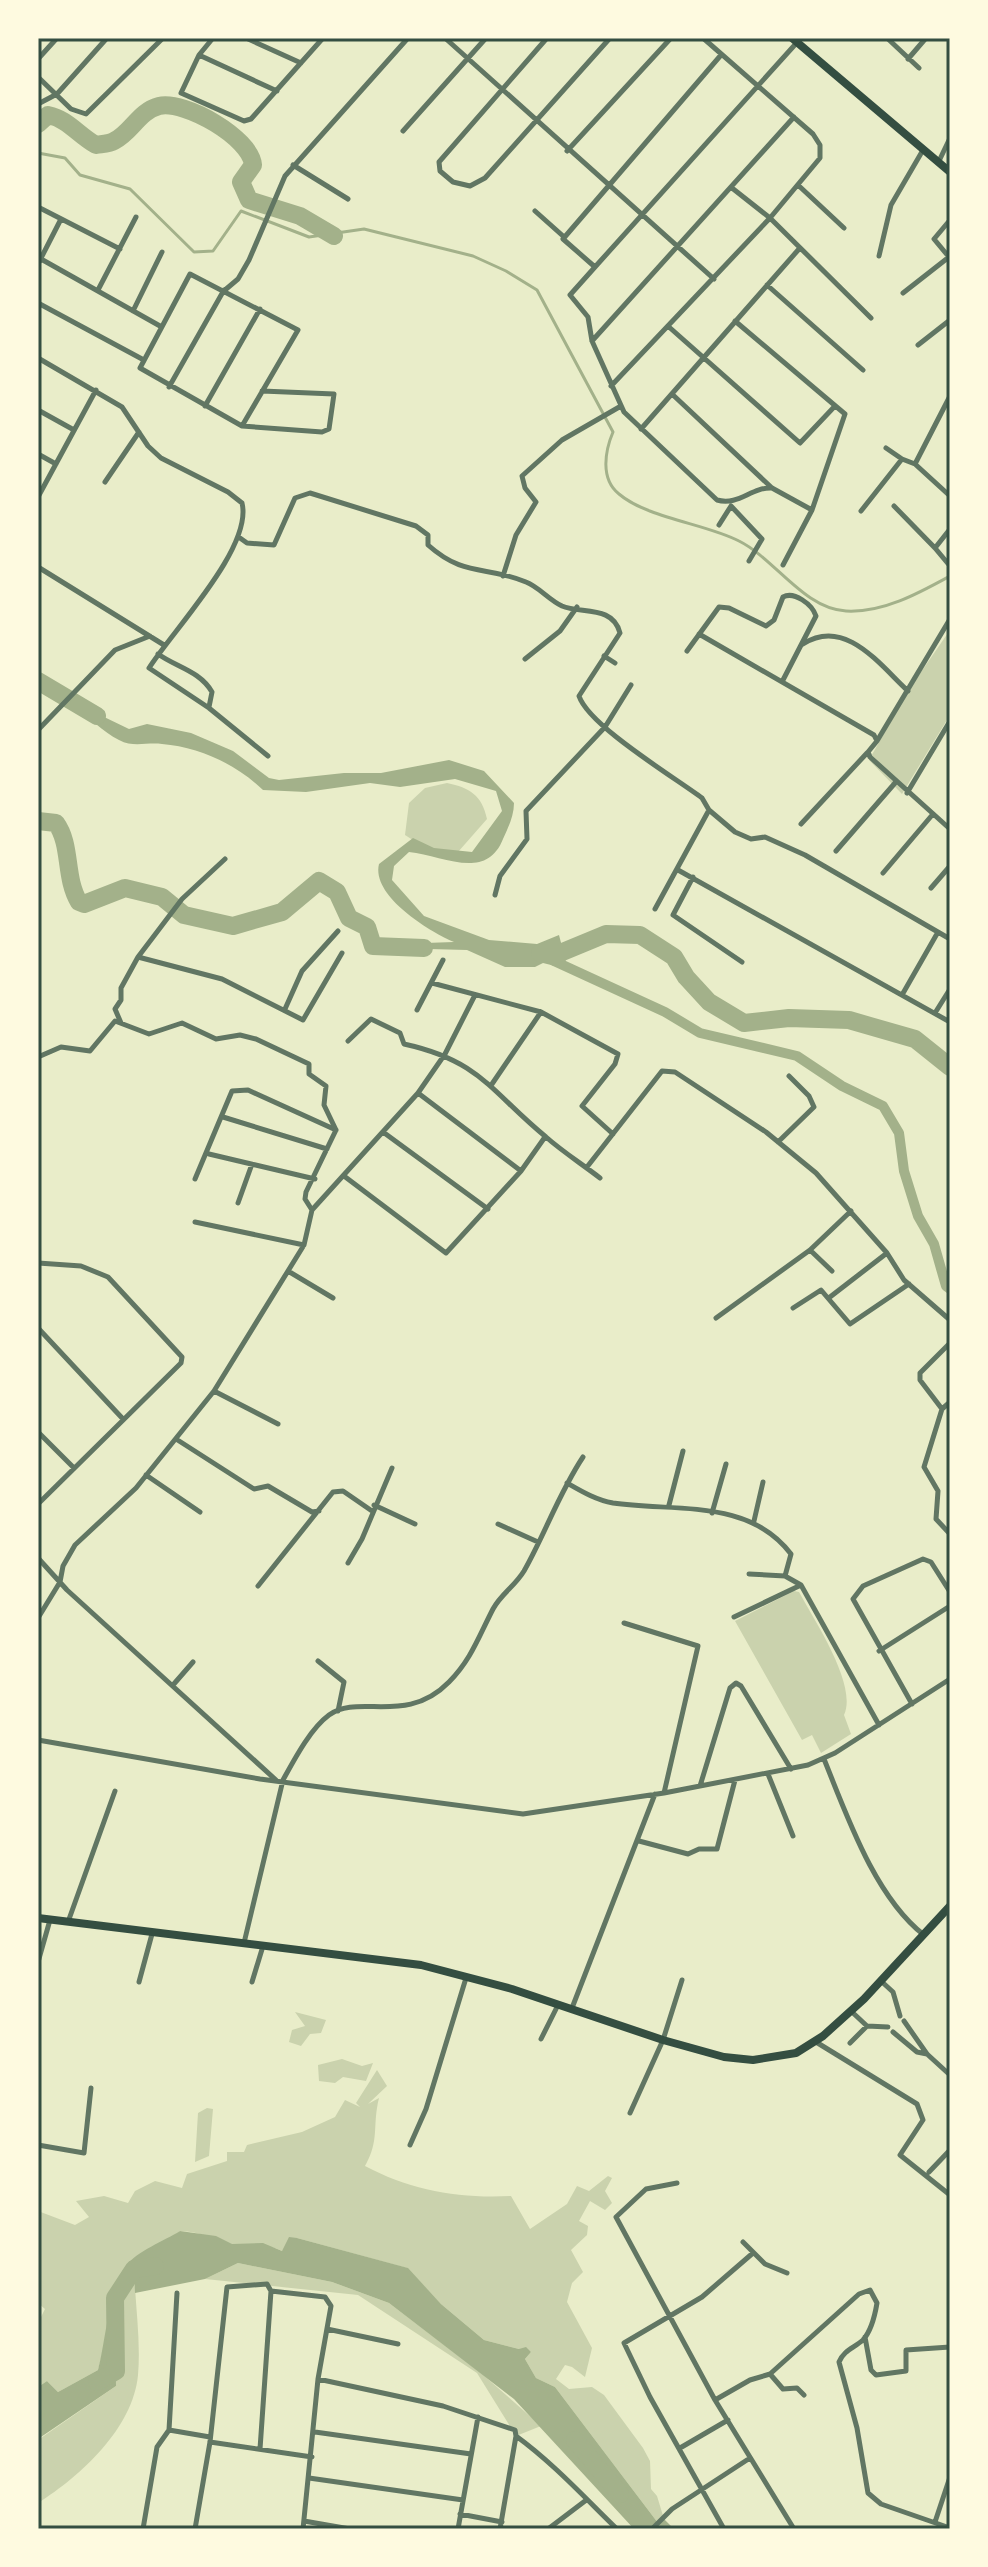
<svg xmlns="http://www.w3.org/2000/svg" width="988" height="2567" font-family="Barlow,sans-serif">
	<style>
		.green { fill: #cad2ad }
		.water { fill: #a3b18a }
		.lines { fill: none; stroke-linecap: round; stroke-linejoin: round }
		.stream { stroke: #a3b18a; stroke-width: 3 }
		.canal { stroke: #a3b18a; stroke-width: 10 }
		.river { stroke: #a3b18a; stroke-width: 18 }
		.minor { stroke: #617663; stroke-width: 5 }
		.secondary { stroke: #344e41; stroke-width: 8 }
		.primary { stroke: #344e41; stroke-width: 8 }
		.neatline { fill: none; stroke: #344e41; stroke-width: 3 }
	</style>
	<rect width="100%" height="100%" fill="#e9edc9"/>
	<path class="green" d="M950 630V715L902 794 869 760 908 691Z
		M447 783C470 788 482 795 487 819L458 852 430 851 405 835 409 803 425 788Z
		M794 1591 799 1592C814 1620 858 1685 844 1715L851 1734 821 1753 812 1735 802 1740 735 1621Z
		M295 2012 326 2020 321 2033 310 2034 301 2046 289 2042 292 2030 305 2026Z
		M342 2059 362 2066 373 2063 366 2081 343 2077 335 2083 319 2081 318 2065Z
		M377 2070 387 2086 368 2104 379 2098C372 2126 380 2140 365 2166 410 2190 460 2199 511 2196L530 2229 567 2204 577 2186 589 2191 608 2176 612 2178 605 2191 612 2203 605 2210 590 2201 579 2221 588 2226 587 2235 571 2250 583 2272 572 2283 567 2302 592 2348 585 2377 572 2367 565 2365 556 2379 569 2389 592 2387 604 2395 643 2448 650 2461 651 2489 657 2496 664 2519 658 2523 555 2387 536 2378 525 2359 531 2352 484 2340 441 2304 407 2268 297 2238 282 2251C262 2241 250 2251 231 2244 212 2238 200 2232 180 2231L113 2288 109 2329 98 2370 58 2392 47 2381 38 2387V2323L45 2309 38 2303V2211L75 2225 89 2217 76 2201 104 2196 128 2203 135 2191 155 2181 182 2188 187 2174 227 2161V2152H244L247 2145 302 2132 335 2117 345 2100 360 2107 356 2103Z
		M207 2108 213 2109 209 2156 195 2162 198 2113Z
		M238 2263 332 2282 389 2303 481 2373 541 2426 516 2436 477 2373 358 2295 205 2279Z
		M134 2269C135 2303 141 2340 138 2375 133 2428 81 2476 38 2503V2440L116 2386 115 2298Z"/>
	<path class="water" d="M82 697 100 715 129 729 147 724 191 733 233 751 269 778 279 780 344 773H381L449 760 484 771 514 803C514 816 508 828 503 839 486 882 442 855 409 852L394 866 392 880 424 916 489 940 537 944 559 935 566 962 559 967 543 963 535 967H505L467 950 429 949 417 953 393 948 396 944 454 942C430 932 371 896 379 864L413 838 434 848 472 852 502 811 496 791 455 779 400 787 370 783 306 792 263 790C236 764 199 747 162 744 146 742 134 748 119 740 103 732 88 717 75 704Z
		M180 2231 216 2236 232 2244 263 2243 282 2251 289 2237 297 2238 408 2268 441 2304 484 2340 519 2349 526 2347 531 2352 525 2359 536 2378 555 2387 658 2523 664 2519 674 2529H634L514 2399 389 2303 332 2282 238 2263 205 2279 135 2293 134 2270 115 2298 116 2386 38 2439V2387L47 2381 58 2392 98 2370C106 2340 109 2287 126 2266 137 2251 164 2241 180 2231Z"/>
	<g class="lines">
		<path class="stream" d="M38 153 65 158 80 175 130 189 194 252 213 251 241 211 309 237 364 229 473 256 506 271 537 290 613 432C605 451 600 479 619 494 647 518 707 524 739 541 775 559 804 609 846 611 883 613 919 593 950 576"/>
		<path class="canal" d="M554 961 665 1012 700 1033 797 1056 842 1086 883 1106 899 1133 904 1171 918 1216 934 1244 946 1286 950 1289"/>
		<path class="river" d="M38 124 48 115C68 119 78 135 96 145 101 144 109 144 114 141 131 133 139 111 159 106 185 100 251 138 253 165L241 182 249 200 300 216 334 236
			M38 681 97 716
			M38 821 56 823C72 845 64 877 79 902L84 904 125 888 162 897 184 915 233 926 282 912 319 881 337 892 349 918 367 927 373 946 424 948
			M540 953H560L606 934 640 935 674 957 686 977 709 1002 744 1023 789 1018 849 1020 915 1039 950 1067
			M97 2382 116 2371 115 2298 134 2269 155 2266
			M575 2440 620 2494"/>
		<path class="minor" d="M213 38 199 55 181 93 244 121 251 119 323 38
			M246 38 301 63
			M445 38 714 279
			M547 38 439 162 440 171 453 182 470 186 485 178 610 38
			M887 38 919 68
			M199 55 277 91
			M721 55 563 239 595 267 570 295 588 317 592 341 624 412 717 500C739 506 751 487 772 488
			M38 59 57 38
			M908 59 926 38
			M38 77 71 109 86 114 163 38
			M38 104 57 94 107 38
			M403 131 486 38
			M567 151 671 38
			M939 161 950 138
			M293 165 348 199
			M798 185 844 228
			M732 188 770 218 871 318
			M38 207 120 249
			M535 211 563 236
			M879 256 891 205 923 150
			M41 259 160 326
			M38 264 61 219
			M595 267 801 38
			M767 285 863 370
			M98 290 136 217
			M225 290 238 279 249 260 285 176 408 38
			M903 293 949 257 934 239 950 220
			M38 303 142 359
			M133 311 162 252
			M735 321 845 414 812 510 783 565
			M669 327 800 443 835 406
			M592 341 794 117
			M918 345 950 320
			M38 358 122 407 148 446 161 458 228 492 242 503C253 547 174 629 149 668L209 708 268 756
			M611 386 770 218 820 158V145L813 134 703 38
			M169 387 224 290
			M672 394 772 488 812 510
			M950 396 915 464 950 496
			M205 406 260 309
			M38 410 74 430
			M242 426 298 330 190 274 140 368 242 426 322 432 329 429 334 394 262 391
			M641 429 799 249
			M886 448 902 459
			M38 454 56 464
			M105 482 139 432
			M38 497 96 390
			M731 506 762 539 749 561
			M894 506 935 548
			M861 511 902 459 915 464
			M719 525 731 506
			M950 529 935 548 950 566
			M240 538 247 543 274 545 295 498 310 493 416 526 428 535V545C465 578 486 565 526 582 539 587 549 600 562 606 581 614 613 605 620 633L579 696C589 726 674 777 702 798L709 810 735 832 751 839 765 837 805 855 950 939
			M38 567 164 645
			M503 576 516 535 536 502 525 488 522 476 562 440 621 406
			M699 634 874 735 877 741 868 752 870 757 950 829
			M803 644C845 617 879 664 908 691
			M687 651 719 607 729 608 766 626 774 620 783 597C794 591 812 604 816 616L783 680
			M158 654C176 667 200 671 212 692L209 707
			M604 656 615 663
			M525 659 560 631 577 607
			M38 730 115 650 150 636
			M877 741 950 619
			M907 793 950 721
			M801 824 867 753
			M836 851 895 783
			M678 870 950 1022
			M883 873 933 814
			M693 877 673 915 742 962
			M931 888 950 866
			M495 895 500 876 527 839 526 811 605 727 631 685
			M655 909 709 810
			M138 957 222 979 303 1020 342 953
			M432 983 541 1012 618 1054 615 1064 582 1106 613 1134
			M902 995 938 932
			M285 1009 302 971 338 931
			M417 1010 443 960
			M935 1013 950 989
			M121 1023 115 1009 121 1000V988L138 957 182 899 225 859
			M348 1041 371 1019 400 1033 404 1044C481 1061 491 1092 546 1137 563 1152 582 1164 600 1178
			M38 1057 61 1047 90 1051 115 1021 149 1034 182 1023 216 1039 240 1035 256 1039 309 1064V1074L326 1086 324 1105 336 1130
			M492 1084 541 1012
			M418 1093 521 1171
			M223 1117 327 1149
			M383 1132 488 1209
			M778 1142 814 1107 809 1096 789 1076
			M209 1154 315 1179
			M587 1167 662 1071 675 1072 766 1132 816 1173 887 1253 904 1280 950 1320
			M344 1176 446 1253 521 1171 545 1137
			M195 1179 232 1091 248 1090 336 1130 306 1192 305 1199 312 1210
			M238 1203 252 1164
			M195 1222 304 1245
			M810 1250 832 1271
			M38 1263 81 1266 108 1277 182 1357 181 1363 38 1504
			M288 1271 333 1298
			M830 1297 887 1253
			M793 1308 821 1290 850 1324 909 1284
			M716 1318 810 1250 851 1211
			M38 1328 123 1419
			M214 1391 278 1424
			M950 1402 942 1409 924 1467 938 1491 936 1519 950 1534
			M942 1409 920 1380V1373L950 1343
			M38 1432 74 1468
			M176 1439 254 1489 268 1486 312 1512 319 1511
			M146 1475 200 1512
			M567 1483C581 1491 596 1500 613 1503 674 1512 749 1498 791 1554L785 1576
			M374 1505 415 1524
			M669 1505 683 1451
			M712 1513 726 1464
			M754 1521 763 1482
			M498 1524 538 1542
			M38 1558 67 1590 276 1780
			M348 1563 362 1539 392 1468
			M749 1574 785 1576 801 1585 879 1725
			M258 1586 333 1492 343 1491 372 1511
			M734 1617 801 1585
			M38 1618 60 1582 63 1566 75 1545 136 1488 214 1391 304 1245 312 1210 418 1093 445 1054 475 995
			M624 1623 698 1646 664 1793
			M879 1651 950 1606
			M318 1661 344 1682 338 1711
			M173 1685 193 1662
			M912 1704 853 1599 863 1586 923 1559 931 1562 950 1592
			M38 1740 260 1779 523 1814 664 1793 808 1765 835 1753 950 1679
			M824 1759C847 1816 875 1897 924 1935
			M768 1774 793 1836
			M700 1786 730 1688 736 1683 741 1686 791 1769
			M639 1841 688 1854 699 1849H717L735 1780
			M68 1922 115 1791
			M244 1943 283 1780C294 1760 310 1729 329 1715 359 1693 406 1726 449 1682 471 1660 479 1636 493 1609 501 1594 515 1586 524 1571 545 1534 559 1493 583 1457
			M38 1962 50 1920
			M881 1981 893 1992 900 2016
			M139 1982 152 1934
			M252 1982 263 1946
			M572 2008 655 1794
			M852 2012 867 2026 888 2027
			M904 2021 927 2054 950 2075
			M893 2032 917 2052 927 2054
			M541 2039 558 2005
			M816 2042 917 2104 923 2120 900 2155 950 2195
			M850 2043 867 2026
			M630 2113 663 2040 682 1980
			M38 2145 84 2153 91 2088
			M410 2145 426 2109 466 1978
			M929 2172 950 2150
			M677 2183 646 2189 616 2217 715 2400 794 2529
			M743 2242 765 2264 787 2273
			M327 2329 398 2344
			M865 2337 871 2370 876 2375 906 2371V2350L950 2347
			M770 2374 783 2389 797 2388 804 2395
			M318 2379 443 2406 515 2430 516 2436C553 2463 584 2497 617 2529
			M715 2400 750 2380 770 2374 859 2294 870 2290 877 2303C875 2315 872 2330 863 2340 854 2348 844 2350 839 2362L857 2428 868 2493 881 2504 950 2528
			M169 2430 210 2437
			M315 2432 471 2454
			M210 2442 312 2457
			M680 2448 728 2420
			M260 2449 271 2291
			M309 2478 463 2500
			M460 2514 502 2522
			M304 2521 350 2529
			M935 2522 950 2477
			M143 2529 157 2447 169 2430 177 2293
			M195 2529 210 2442 227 2287 267 2284 271 2291 325 2297 331 2306 318 2379 303 2529
			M458 2529 478 2417
			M500 2529 516 2436
			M548 2529 585 2501
			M652 2529 672 2509 750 2458
			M724 2529 650 2397 624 2343 702 2297 753 2253"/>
		<path class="secondary" d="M792 38 950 172"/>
		<path class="primary" d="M38 1918 421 1965 512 1989 663 2040 724 2057 753 2060 796 2053 823 2036 864 1999 950 1906"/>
	</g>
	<rect width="988" height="2567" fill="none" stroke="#fefae0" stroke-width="80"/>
	<rect x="40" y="40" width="908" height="2487" class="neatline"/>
</svg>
